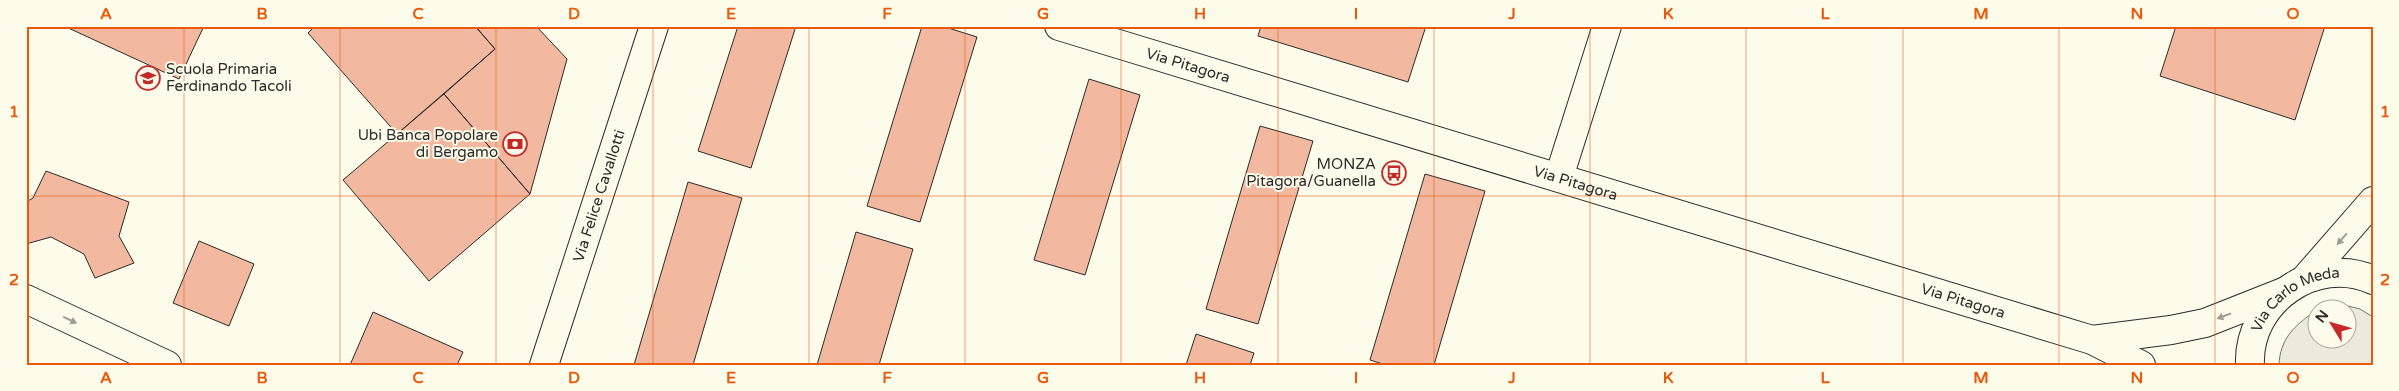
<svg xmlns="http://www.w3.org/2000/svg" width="2399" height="391" font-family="'Varela Round',sans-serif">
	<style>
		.green { fill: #ecebdb; stroke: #74746e }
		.building { fill: #f2b8a0; stroke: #2b2b2b }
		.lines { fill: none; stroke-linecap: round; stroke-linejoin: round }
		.minor-casing { stroke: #2b2b2b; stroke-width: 30 }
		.tertiary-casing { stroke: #2b2b2b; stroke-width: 30 }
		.minor { stroke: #fdfbea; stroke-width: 28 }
		.tertiary { stroke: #fdfbea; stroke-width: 28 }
		.oneway { fill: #9e9d94 }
		.grid { fill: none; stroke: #e8590c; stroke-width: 1; stroke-opacity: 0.55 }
		.labels { text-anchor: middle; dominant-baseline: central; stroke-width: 4; stroke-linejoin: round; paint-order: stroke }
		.street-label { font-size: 15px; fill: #2b2b2b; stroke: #fdfbea }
		.poi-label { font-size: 15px; fill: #2b2b2b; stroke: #fdfbea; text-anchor: end }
		.neatline { fill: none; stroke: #e8590c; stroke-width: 2 }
		.grid-label { font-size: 16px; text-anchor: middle; font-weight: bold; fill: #e8590c }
	</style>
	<rect width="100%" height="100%" fill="#fdfbea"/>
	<path class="green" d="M2348 306 2360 309 2373 317V365H2279C2280 339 2294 326 2314 312L2316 311V338H2346V308H2324Z"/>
	<path class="building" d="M64 26H204L179 79Z
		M315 26H475L495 49 397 134 308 33Z
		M475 26H536L567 59 530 194 444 94 495 49Z
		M738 26H796L751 168 698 151Z
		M922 26H942L977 37 920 222 867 206Z
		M1261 26H1426L1408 82 1258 36Z
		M2176 26H2325L2295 120 2160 76Z
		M1089 79 1140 95 1085 275 1034 260Z
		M444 94 530 194 429 281 343 180Z
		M1260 126 1313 141 1258 324 1206 309Z
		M46 171 129 202 119 236 134 263 95 278 84 254 51 237 26 244V202L33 198Z
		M1425 174 1485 191 1434 365H1386L1370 360Z
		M688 182 742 198 693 365H634Z
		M856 232 913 249 879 365H817Z
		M199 241 254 264 229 326 173 303Z
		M373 312 463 352 457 365H350Z
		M1196 334 1254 353 1250 365H1186Z"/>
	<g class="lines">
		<g class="minor-casing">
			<g id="minor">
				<path id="s1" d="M1059 26 2092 340 2141 365"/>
				<path d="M1559 177 1607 26"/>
				<path d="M2304 280 2373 201"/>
				<path d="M26 299 167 365"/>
				<path d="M2092 340 2171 330 2205 323 2286 291"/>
				<path id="s2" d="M2250 365C2247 302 2315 254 2373 280"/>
			</g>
		</g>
		<g class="tertiary-casing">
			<g id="tertiary">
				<path id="s3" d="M544 365 654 26"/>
			</g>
		</g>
		<use href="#minor" class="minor"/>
		<use href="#tertiary" class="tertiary"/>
	</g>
	<defs><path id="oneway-solid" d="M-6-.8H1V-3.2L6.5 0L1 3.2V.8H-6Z" transform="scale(1.25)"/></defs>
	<g class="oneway">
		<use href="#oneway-solid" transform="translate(2342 239) rotate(131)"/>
		<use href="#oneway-solid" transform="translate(2224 316) rotate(159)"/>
		<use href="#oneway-solid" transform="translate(70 320) rotate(25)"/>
	</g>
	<path class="grid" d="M184 26V365M340 26V365M496 26V365M653 26V365M809 26V365M965 26V365M1121 26V365M1278 26V365M1434 26V365M1590 26V365M1746 26V365M1903 26V365M2059 26V365M2215 26V365M26 196H2373"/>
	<defs>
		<g id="school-ring" transform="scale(1.25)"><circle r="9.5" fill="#fdfbea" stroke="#c62828" stroke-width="1.5"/><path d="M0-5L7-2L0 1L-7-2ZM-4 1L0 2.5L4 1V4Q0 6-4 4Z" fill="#c62828"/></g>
		<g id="bank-ring" transform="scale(1.25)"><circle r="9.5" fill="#fdfbea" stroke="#c62828" stroke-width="1.5"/><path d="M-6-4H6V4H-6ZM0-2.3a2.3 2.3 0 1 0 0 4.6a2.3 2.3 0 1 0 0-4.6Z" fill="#c62828"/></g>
		<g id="bus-ring" transform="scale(1.25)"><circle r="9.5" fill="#fdfbea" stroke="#c62828" stroke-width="1.5"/><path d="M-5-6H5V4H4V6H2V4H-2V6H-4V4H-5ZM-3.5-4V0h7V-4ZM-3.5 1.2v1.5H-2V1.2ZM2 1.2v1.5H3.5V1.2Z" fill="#c62828"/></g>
	</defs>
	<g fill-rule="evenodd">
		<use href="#school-ring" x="148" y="78"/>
		<use href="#bank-ring" x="515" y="144"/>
		<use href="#bus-ring" x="1394" y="173"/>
	</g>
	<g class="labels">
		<g class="street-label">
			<text stroke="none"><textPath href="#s1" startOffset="135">Via Pitagora</textPath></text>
			<text stroke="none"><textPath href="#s1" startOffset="540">Via Pitagora</textPath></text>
			<text stroke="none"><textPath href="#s3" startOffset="178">Via Felice Cavallotti</textPath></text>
			<text stroke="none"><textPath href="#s1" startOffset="945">Via Pitagora</textPath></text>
			<text stroke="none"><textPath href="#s2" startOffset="89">Via Carlo Meda</textPath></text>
		</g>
		<g class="poi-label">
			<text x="166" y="69" text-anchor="start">Scuola Primaria<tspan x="166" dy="17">Ferdinando Tacoli</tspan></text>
			<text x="498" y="135">Ubi Banca Popolare<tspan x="498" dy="17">di Bergamo</tspan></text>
			<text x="1376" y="164">MONZA<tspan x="1376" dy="17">Pitagora/Guanella</tspan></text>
		</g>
	</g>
	<rect width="2399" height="391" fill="none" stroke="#fdfbea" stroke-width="55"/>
	<g transform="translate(2332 324) rotate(307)"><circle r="24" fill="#fdfbea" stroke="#a9a89e"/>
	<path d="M0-4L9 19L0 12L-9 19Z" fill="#c62828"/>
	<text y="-8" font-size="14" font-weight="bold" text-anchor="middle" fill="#2b2b2b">N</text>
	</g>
	<rect x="28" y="28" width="2344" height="336" class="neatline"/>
	<g class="grid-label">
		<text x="106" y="19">A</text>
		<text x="262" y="19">B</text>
		<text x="418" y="19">C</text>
		<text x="574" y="19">D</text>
		<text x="731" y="19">E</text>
		<text x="887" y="19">F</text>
		<text x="1043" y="19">G</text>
		<text x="1200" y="19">H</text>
		<text x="1356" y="19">I</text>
		<text x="1512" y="19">J</text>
		<text x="1668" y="19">K</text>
		<text x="1825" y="19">L</text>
		<text x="1981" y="19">M</text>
		<text x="2137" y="19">N</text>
		<text x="2293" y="19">O</text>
		<text x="14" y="117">1</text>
		<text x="2385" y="117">1</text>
		<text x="14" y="285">2</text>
		<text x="2385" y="285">2</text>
		<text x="106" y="383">A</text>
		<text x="262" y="383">B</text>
		<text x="418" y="383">C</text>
		<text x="574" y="383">D</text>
		<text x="731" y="383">E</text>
		<text x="887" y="383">F</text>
		<text x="1043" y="383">G</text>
		<text x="1200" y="383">H</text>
		<text x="1356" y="383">I</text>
		<text x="1512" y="383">J</text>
		<text x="1668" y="383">K</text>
		<text x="1825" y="383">L</text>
		<text x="1981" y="383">M</text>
		<text x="2137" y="383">N</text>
		<text x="2293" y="383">O</text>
	</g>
</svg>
